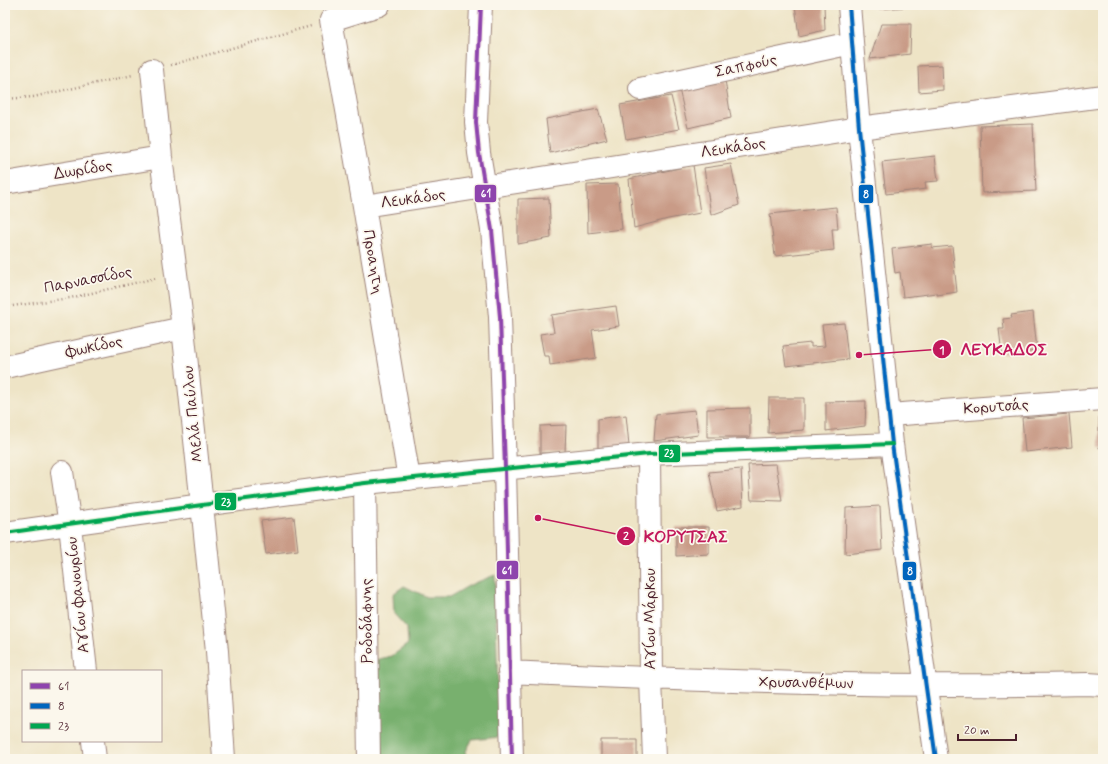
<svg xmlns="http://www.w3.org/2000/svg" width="1108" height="764" font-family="Mynerve,sans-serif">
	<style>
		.forest { fill: #78b06e; stroke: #61684c }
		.building { fill: #c99b87 }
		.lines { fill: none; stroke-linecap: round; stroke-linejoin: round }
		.minor-casing { stroke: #9c8278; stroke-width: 24 }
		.path { stroke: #9c8278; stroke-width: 2.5; stroke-dasharray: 1 3; stroke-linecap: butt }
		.minor { stroke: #fff; stroke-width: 22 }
		.bus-1-casing { stroke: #fbf7ec; stroke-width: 7 }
		.bus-2-casing { stroke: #fbf7ec; stroke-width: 7 }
		.bus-3-casing { stroke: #fbf7ec; stroke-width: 7 }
		.bus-1 { stroke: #8e44ad; stroke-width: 4 }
		.bus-2 { stroke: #0065bd; stroke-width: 4 }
		.bus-3 { stroke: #00a651; stroke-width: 4 }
		.labels { text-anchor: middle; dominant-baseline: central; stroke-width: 3.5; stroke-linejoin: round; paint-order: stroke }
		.street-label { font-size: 16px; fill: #4a1f2b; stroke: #fbf7ec }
		.leader { fill: none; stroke: #c2185b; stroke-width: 1.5 }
		.callout-dot { fill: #c2185b; stroke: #fbf7ec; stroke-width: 1.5 }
		.mark-label { font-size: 12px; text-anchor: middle; font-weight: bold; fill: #fff }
		.callout-label { font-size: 17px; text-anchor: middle; font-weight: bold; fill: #c2185b; stroke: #fbf7ec; stroke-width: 3.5; stroke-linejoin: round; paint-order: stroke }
		.line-badge { stroke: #fbf7ec; stroke-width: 1.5 }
		.badge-label { font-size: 11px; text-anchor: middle; font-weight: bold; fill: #fff }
	</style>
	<rect width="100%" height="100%" fill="#fbf7ec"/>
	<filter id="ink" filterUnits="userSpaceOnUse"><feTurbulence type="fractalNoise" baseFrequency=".025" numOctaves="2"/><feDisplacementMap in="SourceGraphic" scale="8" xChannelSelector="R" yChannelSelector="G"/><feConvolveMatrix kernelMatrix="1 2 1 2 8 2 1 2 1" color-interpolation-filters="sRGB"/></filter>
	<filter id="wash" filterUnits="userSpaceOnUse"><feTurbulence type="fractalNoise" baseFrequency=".012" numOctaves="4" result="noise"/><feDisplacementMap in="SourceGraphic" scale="16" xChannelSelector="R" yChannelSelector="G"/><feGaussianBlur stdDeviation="0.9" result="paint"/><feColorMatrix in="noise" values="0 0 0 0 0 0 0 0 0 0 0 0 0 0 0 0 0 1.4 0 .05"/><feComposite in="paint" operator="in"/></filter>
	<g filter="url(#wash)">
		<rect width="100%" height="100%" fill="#eee4c6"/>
		<path class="forest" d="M495 575 499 737 472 740 466 751V759H376L375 660 392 656 408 644 407 628 394 614 393 594 404 586 427 597H449L470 585Z"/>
		<g id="blocks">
			<path class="building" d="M795 5H824L825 30 799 36Z
				M878 5H908V7L878 9Z
				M881 24H911L910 54 870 59Z
				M942 65 943 90 919 92 918 66Z
				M725 80 731 118 688 128 679 89Z
				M671 96 679 129 626 139 620 105Z
				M598 109 607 139 550 153 546 119Z
				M1033 124 1036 191 982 193 980 126Z
				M935 156 938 181 925 182 926 189 886 194 882 162Z
				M731 164 739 205 711 215 704 168Z
				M693 165 700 213 668 219 634 228 629 179Z
				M618 184 622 229 588 233 587 185Z
				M549 198 551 238 518 244V199Z
				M836 207 838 229H832L834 250 775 256 770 214Z
				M932 244V248L952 246 957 292 937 295V293L903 297 900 272 895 273 892 249Z
				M616 306 619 326 592 330 596 358 550 365 549 356H544L540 334 554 332 551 315Z
				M1033 312 1037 350 1002 354 999 329H1004L1003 319 1012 318 1011 315Z
				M844 323 848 359 786 366 783 346 811 343V347L825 346 822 325Z
				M769 398H804V430L768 433Z
				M866 401 865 426 826 431V402Z
				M750 408V437H707V409Z
				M695 410 698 435 654 441 656 414Z
				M1069 414 1072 447 1025 452 1022 418Z
				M626 415 629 445 598 450V419Z
				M1099 416H1103V448H1099Z
				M566 425 565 453H540V426Z
				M776 464 782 501 751 500 748 465Z
				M741 469 743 506 717 511 709 472Z
				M880 506 882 550 845 554 846 508Z
				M294 517 298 550 266 554 261 521Z
				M676 527H709V554L676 556Z
				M601 740H637V759H601Z"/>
		</g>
	</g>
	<g filter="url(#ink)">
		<use href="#blocks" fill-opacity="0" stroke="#9c8278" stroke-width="1"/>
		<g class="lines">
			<g class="minor-casing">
				<path id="minor" d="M379 5 331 20 364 206 409 479
					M481 5 476 122 479 153 492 230 500 317 505 469 512 759
					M849 5 859 128 892 444 936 759
					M152 70 161 157 183 328 202 505 217 651 224 759
					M640 89 852 43
					M5 183 161 157
					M364 206 859 128 1103 96
					M5 367 183 328
					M889 415 1103 399
					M649 454 651 679 654 759
					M62 472 70 525 86 671
					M365 483 369 759
					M5 533 202 505 365 483 649 454 892 444
					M509 672C702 681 895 688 1088 684L1103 685
					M93 741 95 759"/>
			</g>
			<path class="path" d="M171 65 311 26
				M5 99 33 97 133 75
				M5 307 70 298 156 278"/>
			<use href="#minor" class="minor"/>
			<g class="bus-1-casing">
				<path id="bus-1" d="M481 5 476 122 479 153 492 230 500 317 505 469 512 759"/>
			</g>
			<g class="bus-2-casing">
				<path id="bus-2" d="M849 5 859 128 892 444 936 759"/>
			</g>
			<g class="bus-3-casing">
				<path id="bus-3" d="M5 533 202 505 365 483 649 454 892 444"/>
			</g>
			<use href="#bus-1" class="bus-1"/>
			<use href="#bus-2" class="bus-2"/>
			<use href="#bus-3" class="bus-3"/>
		</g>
	</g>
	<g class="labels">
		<g class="street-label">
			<text transform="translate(746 66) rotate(-12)">Σαπφούς</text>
			<text transform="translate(733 148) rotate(-9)">Λευκάδος</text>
			<text transform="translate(83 170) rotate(-9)">Δωρίδος</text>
			<text transform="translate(413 199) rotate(-8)">Λευκάδος</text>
			<text transform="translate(373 262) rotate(81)">Προαητη</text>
			<text transform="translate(88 280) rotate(-11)">Παρνασσίδος</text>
			<text transform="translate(94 347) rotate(-12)">Φωκίδος</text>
			<text transform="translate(996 407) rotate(-4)">Κορυτσάς</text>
			<text transform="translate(193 414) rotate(-96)">Μελά Παύλου</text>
			<text transform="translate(78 595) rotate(-96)">Αγίου Φανουρίου</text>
			<text transform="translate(650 619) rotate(-90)">Αγίου Μάρκου</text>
			<text transform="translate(367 621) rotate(-91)">Ροδοδάφνης</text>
			<text transform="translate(806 683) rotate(1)">Χρυσανθέμων</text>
		</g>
	</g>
	<path class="leader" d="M859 355L942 349M538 518L626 536"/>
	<g class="callout-dot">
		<circle cx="859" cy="355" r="4"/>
		<circle cx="538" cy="518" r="4"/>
		<circle cx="942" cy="349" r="10"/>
		<circle cx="626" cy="536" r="10"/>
	</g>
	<g class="mark-label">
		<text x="942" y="354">1</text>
		<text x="626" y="540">2</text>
	</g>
	<g class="callout-label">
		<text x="1004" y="355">ΛΕΥΚΑΔΟΣ</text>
		<text x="686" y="542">ΚΟΡΥΤΣΑΣ</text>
	</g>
	<g class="line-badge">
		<rect x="474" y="184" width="23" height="19" rx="4" fill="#8e44ad"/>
		<rect x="858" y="184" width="16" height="20" rx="4" fill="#0065bd"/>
		<rect x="658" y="444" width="23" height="19" rx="4" fill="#00a651"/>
		<rect x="214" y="492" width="23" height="19" rx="4" fill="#00a651"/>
		<rect x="496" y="560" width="23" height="20" rx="4" fill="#8e44ad"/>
		<rect x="902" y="561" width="15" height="20" rx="4" fill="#0065bd"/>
	</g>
	<g class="badge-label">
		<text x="486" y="197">61</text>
		<text x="866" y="198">8</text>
		<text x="669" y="457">23</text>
		<text x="226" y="506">23</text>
		<text x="507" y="574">61</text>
		<text x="910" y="575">8</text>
	</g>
	<rect width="1108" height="764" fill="none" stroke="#fbf7ec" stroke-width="20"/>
	<rect x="22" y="670" width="140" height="72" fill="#fbf7ec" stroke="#b4a19f"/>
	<rect x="30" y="683" width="20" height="6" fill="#8e44ad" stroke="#b4a19f"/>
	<text x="58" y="690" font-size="12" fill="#4a1f2b">61</text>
	<rect x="30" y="703" width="20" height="6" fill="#0065bd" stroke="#b4a19f"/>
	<text x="58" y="710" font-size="12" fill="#4a1f2b">8</text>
	<rect x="30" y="723" width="20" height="6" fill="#00a651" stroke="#b4a19f"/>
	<text x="58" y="730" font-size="12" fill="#4a1f2b">23</text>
	<path d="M958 734v6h58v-6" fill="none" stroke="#4a1f2b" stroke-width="2"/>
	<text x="964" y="734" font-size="12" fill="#4a1f2b" stroke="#fbf7ec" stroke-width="3" paint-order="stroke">20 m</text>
</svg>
